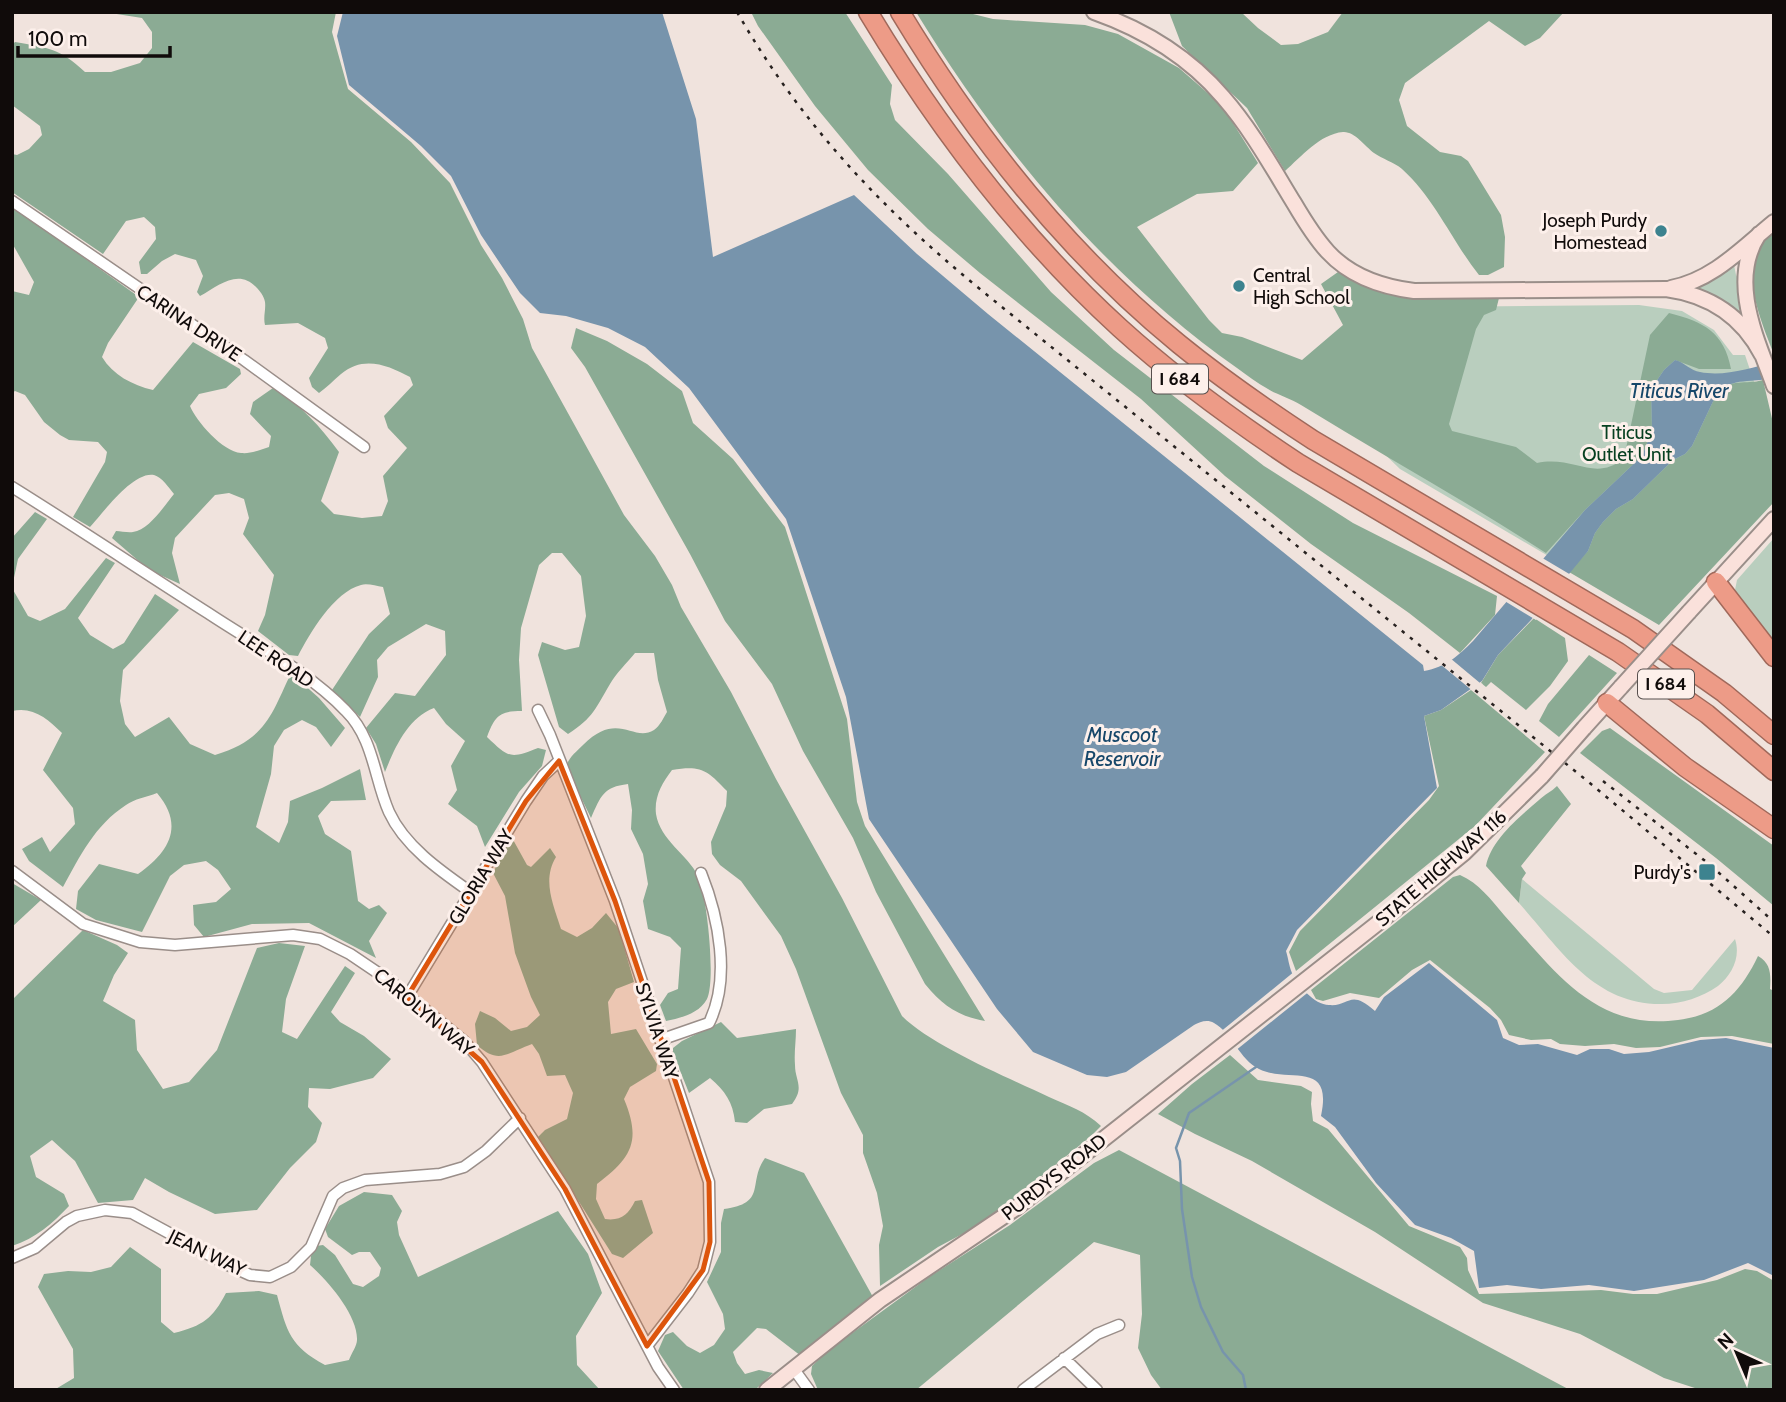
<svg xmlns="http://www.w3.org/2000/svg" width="1786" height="1402" font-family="Cabin,sans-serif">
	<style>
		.green { fill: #b9cebe }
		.forest { fill: #8bab94 }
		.water { fill: #7794ac }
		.pier { fill: #f0e3dd }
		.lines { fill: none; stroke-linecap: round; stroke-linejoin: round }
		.stream { stroke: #7794ac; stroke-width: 2.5 }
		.minor-casing { stroke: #9a8e89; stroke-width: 13 }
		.secondary-casing { stroke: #9a8e89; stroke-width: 18 }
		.motorway-casing { stroke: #a0695b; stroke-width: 21 }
		.minor { stroke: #fff; stroke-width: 10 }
		.secondary { stroke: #fae1db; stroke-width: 14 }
		.motorway { stroke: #ed9b87; stroke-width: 18 }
		.rail { stroke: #282220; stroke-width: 2.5; stroke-dasharray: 3.5 7; stroke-linecap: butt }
		.secondary-bridge-casing { stroke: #9a8e89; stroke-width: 18; stroke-linecap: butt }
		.secondary-bridge { stroke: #fae1db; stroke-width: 14 }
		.marked { fill: #dd550c; fill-opacity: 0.2; stroke: #dd550c; stroke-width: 5; stroke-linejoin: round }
		.poi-dot { fill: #3d838f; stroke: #fdf0eb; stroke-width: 2.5 }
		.labels { text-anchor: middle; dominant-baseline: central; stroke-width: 6; stroke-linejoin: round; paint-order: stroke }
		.shield { fill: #fdf0eb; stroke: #57504e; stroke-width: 2 }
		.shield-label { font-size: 18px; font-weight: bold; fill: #100b0a }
		.poi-label { font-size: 19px; fill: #100b0a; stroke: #fdf0eb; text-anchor: end }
		.street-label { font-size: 19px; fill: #100b0a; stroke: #fdf0eb }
		.park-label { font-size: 19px; fill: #074021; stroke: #fdf0eb }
		.water-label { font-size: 21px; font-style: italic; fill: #17476a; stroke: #fdf0eb }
	</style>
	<rect width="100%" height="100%" fill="#f0e3dd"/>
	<path class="green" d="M1734 265 1736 275 1746 290 1738 298 1740 311 1738 313 1698 289V286Z
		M1639 305 1682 311 1714 330 1733 355H1745L1774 441 1659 621 1400 469 1335 406 1426 307Z
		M1774 538V643L1735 590 1737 580Z
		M1522 879 1654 989 1664 993 1692 990 1735 939C1741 957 1732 975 1718 986 1702 997 1682 1004 1662 1004 1594 1005 1560 949 1519 903Z"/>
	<path class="forest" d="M104 12H336L332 32 348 89 411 142 450 183 481 245 502 278 523 319 532 348 574 424 624 515 655 556 672 585 681 607 731 692 776 779 842 898 902 1016C932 1046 1009 1078 1049 1097 1069 1106 1085 1111 1101 1126L1090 1137 1008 1203 968 1231 938 1247 880 1286 879 1245 883 1226 877 1193 863 1153V1135L841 1093 796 969 781 936 741 881 720 865 712 854 711 842 726 806 727 791C707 770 701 765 672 770 662 783 654 797 656 814 660 840 688 855 698 876 707 895 716 981 707 999 699 1014 680 1018 666 1021L660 1005 668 993 678 989 681 948 670 937 648 929 643 901 648 884 643 854 631 829 632 810 628 784C603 787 601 796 591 818L566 767C569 757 576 752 583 745 618 710 633 743 654 730 660 726 664 717 667 712L658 680 654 653H635C627 663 616 673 610 684 595 709 594 717 568 734L559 727 538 655 542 642 565 650 579 647 586 616 581 576 562 553H552L539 565 521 628 519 660 522 711C499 711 495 716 487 737 509 758 510 759 538 748L546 750 542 766 519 792 485 847 477 826 448 804 457 790 451 766 465 741 446 724 434 708C408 718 395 747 385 772L376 744 366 728 395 693 415 696 446 655 445 631 426 624 388 647 377 660 378 677 360 717 332 690 369 634 390 614 383 587C376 586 367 583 361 585 334 592 310 633 298 656L289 655 258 631 265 615 274 575 243 534 249 518 244 499 229 493 215 495 175 538 172 553 180 584 149 570 112 538 116 531C121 531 128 533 133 532 149 530 164 506 174 494 169 488 162 477 154 475 133 471 103 513 90 527L73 517 105 462 107 452 98 442 69 440 60 435 44 422 25 395 15 391 12 393V291L29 295 34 282 12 243V206L139 297 108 343 102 357C113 375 132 385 153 390L193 342 240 369 241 374 226 388 199 394 190 406C196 421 223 452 241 453 251 454 260 450 269 447L271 436 250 414 253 402 273 388C301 405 320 426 339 452L321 501 334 514 362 518 382 516 388 501 383 476 407 448 388 428 384 416 413 385 410 377C388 365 363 355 341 374 333 381 327 387 319 393L312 387 309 378 328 348 325 338 298 323 265 325C263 317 266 310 265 302 264 296 260 291 256 287 238 268 218 286 200 296L197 292 203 276 196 260 175 254 162 261 147 274H141L139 262 156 239 155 227 144 217 126 221 103 254 12 192V154L17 155 29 149 42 135 40 126 12 105V45L15 42C49 48 59 48 85 72H111L140 63 152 48V32L142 18Z
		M751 12H845L892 85 890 104 895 120 948 174 1051 292 1114 350 1264 466 1353 523 1497 596 1495 615 1460 653 1409 613 1311 544 1225 476 1141 399 980 273 928 229 868 170 815 106 758 26Z
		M916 12H965L993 19 1085 25 1118 34 1179 68 1202 88 1223 107 1258 163 1233 191 1197 194 1137 227 1209 320 1222 333 1242 337 1302 360 1343 325 1321 284 1338 272 1379 292 1406 297 1499 298 1496 310 1484 315 1476 329 1449 424 1452 431 1516 447 1537 463C1574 455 1595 483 1624 458L1650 335 1669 313C1704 322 1724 332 1731 369H1699L1675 360 1664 370 1651 389 1652 431 1642 456 1585 510 1546 553C1466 501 1382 455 1301 405 1290 398 1278 395 1268 389 1257 383 1247 375 1237 368 1106 276 999 148 916 12Z
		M1169 12H1241L1258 28 1281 45 1298 44 1328 32 1343 12H1564L1540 38 1525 46 1489 21 1405 83 1399 100 1407 126 1440 152 1461 156 1468 161 1501 215 1505 237 1504 267 1488 275H1479C1452 241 1435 199 1402 169 1394 162 1382 159 1374 153 1365 146 1354 131 1343 132 1320 134 1301 157 1285 171L1247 108 1182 46Z
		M1774 231V354C1763 327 1741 274 1758 247 1762 241 1769 236 1774 231Z
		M576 328 607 341 647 364 682 391 693 423 733 459 785 527 847 719 857 802 865 826 985 1021C958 1016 943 1006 925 984L876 892 853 838 803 751 772 684 725 621 690 554 585 367 571 348Z
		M1763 380 1774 427V502L1659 625 1569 572 1588 551 1595 533 1603 522 1616 509 1633 499 1673 460 1685 454 1692 446 1717 393C1731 378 1745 385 1763 380Z
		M35 512 47 519 18 559 12 587V538Z
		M106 558 115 563 78 618 90 635 113 649 124 643 155 594 179 610 123 670 120 701 125 724 135 737 169 717 190 744 215 755C265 740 271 716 291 673L319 698 345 728 331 747 316 727 302 720 284 730 274 746 271 774 256 827 279 843 288 822 290 801 322 788 360 769 366 800 331 801 318 816 325 834 351 851 358 901 369 909 379 905 387 913 369 941 376 958 309 923 252 924 204 937 194 925 193 905 216 902 231 889 218 870 206 861 184 865 170 876 142 932 96 920 76 909 78 891 99 864 138 874C169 852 185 826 157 793 147 797 134 799 126 805 95 825 80 856 63 887L29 861 22 849 42 837 50 852 75 824 73 808 43 770 62 733C48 719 33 706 12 711V588L28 616 40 621 65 609Z
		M1534 618 1565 638 1568 661 1550 686 1526 710 1491 682 1486 687 1481 683 1498 655Z
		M1589 655 1617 673 1559 737 1539 721 1548 704Z
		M1471 690 1545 752 1475 826 1296 971 1289 952 1300 931 1429 800 1439 786 1424 716 1441 710Z
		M1610 728 1774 846V906L1716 858 1580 753 1602 731Z
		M1557 786 1571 804 1521 866 1526 873 1522 879 1519 903 1486 866C1491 840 1519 817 1539 800 1545 794 1551 792 1557 786Z
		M511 836 527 865 531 867 550 848 556 857C542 880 553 904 561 929L577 937 592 928 606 913 619 929 634 982 616 989 608 1002 611 1034 636 1029 657 1064 656 1071 630 1087 624 1099C642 1142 631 1158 597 1184L596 1199 605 1219C621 1221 628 1215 635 1201L642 1200 653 1233 623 1258 612 1254 538 1137 545 1130 567 1119 573 1093 565 1075 547 1076 539 1054 532 1044C507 1053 499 1065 477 1045L475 1024 480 1011 495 1018 511 1031 527 1027 540 1015 531 997 515 953 505 896 493 873Z
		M1460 875C1479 883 1491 900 1504 915 1554 970 1594 1031 1678 1020 1719 1015 1741 992 1758 956 1771 963 1771 975 1770 989L1774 991V1044L1732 1036 1701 1037 1660 1047 1636 1048 1614 1044 1585 1046 1560 1044 1551 1039 1531 1040 1509 1035 1501 1020 1490 1008 1430 960 1412 970 1379 998 1350 993 1323 1001 1316 999 1311 990 1453 877Z
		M12 883 41 900 12 927Z
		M83 930 117 945 128 953 114 975 103 1001 135 1020 137 1050 163 1089 189 1082 217 1050 257 948 279 943 305 946 286 999 282 1032 297 1039 345 966 355 973 331 1012 340 1022 364 1036 391 1059 373 1078 330 1089 309 1088 308 1107 322 1123 316 1142 290 1168 257 1210 215 1214 169 1192 145 1178 133 1200 98 1203 75 1161 52 1140 30 1156 36 1177 64 1194 69 1206C52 1224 36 1238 12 1246V997L14 998Z
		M721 1022 737 1038 796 1029C796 1041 794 1053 795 1065 795 1081 805 1087 792 1104L764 1109 747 1123 735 1122C733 1102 725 1091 710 1078L689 1093 673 1053V1048L682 1041Z
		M1230 1055 1258 1080 1301 1086 1312 1092 1311 1104 1313 1121 1328 1129 1409 1226 1460 1247 1467 1258 1468 1270 1479 1294 1601 1290 1633 1294H1657L1717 1280 1745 1269 1757 1271 1774 1281V1390H1701L1664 1378 1580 1334 1483 1303 1375 1232 1252 1161 1195 1134 1158 1114 1192 1084Z
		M1119 1150 1570 1390H1162L1151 1375 1138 1348 1142 1314 1140 1255 1094 1242 916 1390H818L811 1374 812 1366 829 1350 929 1277 1010 1225 1094 1163Z
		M765 1158 804 1173 873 1297 801 1356 766 1329 757 1328 733 1352 737 1363 745 1374 759 1370 773 1373 755 1390H684L658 1351 665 1335 673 1332 687 1346 700 1353 714 1345 725 1329 723 1314 707 1282 721 1252V1223L724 1209C768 1203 747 1183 765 1158Z
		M364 1192 392 1195 402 1211 397 1222 399 1235 418 1277 558 1211 588 1254 602 1293 576 1336 577 1365 600 1390H54L74 1378 73 1349 38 1287 44 1274 68 1271 91 1272 111 1267 130 1247 161 1269V1322L174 1333C203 1326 213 1318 226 1293L259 1291 277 1295C287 1332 290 1346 325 1365L349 1360C351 1354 357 1346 357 1340 358 1315 327 1280 310 1265L311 1256 316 1246 323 1245 335 1255 353 1284 363 1287 379 1276 381 1268 370 1252H359L352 1255 328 1237 325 1229 339 1206Z"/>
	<path class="water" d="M343 12H662L696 119 713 257 854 195 917 254 988 314 1423 665 1424 671C1446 667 1458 656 1473 641L1585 510 1642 456 1652 431 1651 389 1664 370 1675 360C1684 362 1691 371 1700 372 1724 377 1751 368 1774 362V378C1753 383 1732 377 1717 393L1692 446 1685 454 1673 460 1633 499 1616 509 1603 522 1595 533 1588 551 1531 620 1498 655 1482 681 1441 710 1424 716 1437 788 1297 930 1286 951C1288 957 1289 966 1292 973 1298 985 1314 1005 1329 1005 1350 1007 1349 988 1375 1011L1384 997 1429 963 1497 1020 1503 1038 1519 1045 1538 1044 1577 1055 1590 1049H1609L1624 1054 1649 1052 1700 1040 1726 1038 1774 1048V1276L1748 1263 1704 1280 1634 1291 1589 1285 1541 1289 1507 1285 1479 1288 1474 1251 1451 1238 1415 1225 1376 1183 1335 1127 1321 1116C1333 1059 1290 1084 1259 1069 1240 1060 1231 1032 1214 1023 1207 1019 1200 1022 1194 1025L1126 1072 1107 1077 1087 1075 1033 1052 997 1009 869 819 846 697 786 519 689 388 645 347 608 328 566 316 540 313 520 293 481 235 451 176 421 146 349 85 337 36Z"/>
	<path class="pier" d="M1539 556 1571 575 1536 620 1503 600Z
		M1450 658 1480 683 1483 684 1474 692 1440 664Z
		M1295 971 1311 990 1235 1051 1219 1033Z"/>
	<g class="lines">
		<path class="stream" d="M1246 1390 1243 1375 1223 1352 1201 1307 1192 1277 1182 1209 1180 1161 1176 1148 1189 1113 1256 1067"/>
		<g class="minor-casing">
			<path id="minor" d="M12 201 244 360 364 447
				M12 487C78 528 142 571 208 613 253 643 309 672 346 711 374 739 374 778 389 812 405 847 442 872 472 893
				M538 710 550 735 615 901 709 1182 710 1242 703 1270 688 1293 647 1346
				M12 871 83 924 140 942 175 945 293 935 320 939 350 954 390 981 464 1041 482 1062 565 1189 658 1367 674 1390
				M407 997 526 801 543 776 559 761
				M660 1040 709 1023C731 979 719 918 701 873
				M12 1258 35 1248 66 1222 77 1216 105 1210 132 1213 228 1265 250 1275 270 1277 291 1267 311 1247 333 1196 343 1188 365 1180 440 1174 464 1167 486 1151 520 1118
				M1064 1358 1097 1390
				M793 1368 809 1390
				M1023 1390 1097 1334 1119 1325"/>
		</g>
		<g class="secondary-casing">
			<path id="secondary" d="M1094 12C1142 29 1189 57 1223 97 1251 129 1272 167 1294 203 1304 220 1315 238 1328 252 1351 277 1382 287 1414 291L1666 289C1710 295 1742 316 1762 355
				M1759 234C1728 281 1757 339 1774 386
				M1671 288C1713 280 1742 248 1774 222
				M1689 612 1774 519
				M1584 728 1621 687
				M767 1390 880 1300 1016 1208 1383 919 1464 853 1542 776"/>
		</g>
		<g class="motorway-casing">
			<path id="motorway" d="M868 12C938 128 1019 236 1120 328 1175 378 1236 422 1298 463L1618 652 1707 714 1774 771
				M900 12C975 136 1066 252 1179 344 1222 379 1267 410 1313 440L1633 629 1724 693 1774 735
				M1716 582 1774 657
				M1607 703 1685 767 1774 829"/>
		</g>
		<use href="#minor" class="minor"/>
		<use href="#secondary" class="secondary"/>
		<use href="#motorway" class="motorway"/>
		<path class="rail" d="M737 12C802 125 881 208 981 290L1591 784 1774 937
			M1603 781 1709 864 1774 922"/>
		<g class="secondary-bridge-casing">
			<path id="secondary-bridge" d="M1621 687 1689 612
				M1542 776 1584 728"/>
		</g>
		<use href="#secondary-bridge" class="secondary-bridge"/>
	</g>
	<path class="marked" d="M559 761 615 901 709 1182 710 1242 703 1270 647 1346 565 1189 482 1062 407 997 526 801Z"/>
	<g class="poi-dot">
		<circle cx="1661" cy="231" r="7"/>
		<circle cx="1239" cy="286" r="7"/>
		<rect x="1698" y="863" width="18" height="18" rx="3.5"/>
	</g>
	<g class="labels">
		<g class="shield">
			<rect x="1152" y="364.5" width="56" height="29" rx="5"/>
			<rect x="1638" y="669.5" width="56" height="29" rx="5"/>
		</g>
		<g class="shield-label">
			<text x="1180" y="379">I 684</text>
			<text x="1666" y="684">I 684</text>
		</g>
		<g class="poi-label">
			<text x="1647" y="220">Joseph Purdy<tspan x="1647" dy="22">Homestead</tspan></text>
			<text x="1253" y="275" text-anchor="start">Central<tspan x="1253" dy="22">High School</tspan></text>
			<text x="1691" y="872">Purdy's</text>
		</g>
		<g class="street-label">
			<text transform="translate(189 323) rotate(34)">CARINA DRIVE</text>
			<text transform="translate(276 659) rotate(34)">LEE ROAD</text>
			<text transform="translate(1441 868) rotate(-41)">STATE HIGHWAY 116</text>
			<text transform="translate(481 877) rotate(-59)">GLORIA WAY</text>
			<text transform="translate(424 1012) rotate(40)">CAROLYN WAY</text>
			<text transform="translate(657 1031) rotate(72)">SYLVIA WAY</text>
			<text transform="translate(1054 1177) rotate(-38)">PURDYS ROAD</text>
			<text transform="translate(207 1253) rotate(26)">JEAN WAY</text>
		</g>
		<g class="park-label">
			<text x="1627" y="432">Titicus<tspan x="1627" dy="22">Outlet Unit</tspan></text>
		</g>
		<g class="water-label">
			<text x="1679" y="390">Titicus River</text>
			<text x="1122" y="734">Muscoot<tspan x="1122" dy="24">Reservoir</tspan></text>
		</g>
	</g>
	<rect width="1786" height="1402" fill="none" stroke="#100b0a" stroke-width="28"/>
	<g transform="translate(1737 1353) rotate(316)" stroke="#fdf0eb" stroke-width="5" paint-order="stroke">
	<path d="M0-5L12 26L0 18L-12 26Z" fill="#100b0a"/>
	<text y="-10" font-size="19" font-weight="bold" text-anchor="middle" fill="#100b0a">N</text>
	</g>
	<path d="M18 46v10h152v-10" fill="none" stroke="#100b0a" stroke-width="3.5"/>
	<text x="28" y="46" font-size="21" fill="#100b0a" stroke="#fdf0eb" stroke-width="5" paint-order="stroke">100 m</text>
</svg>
